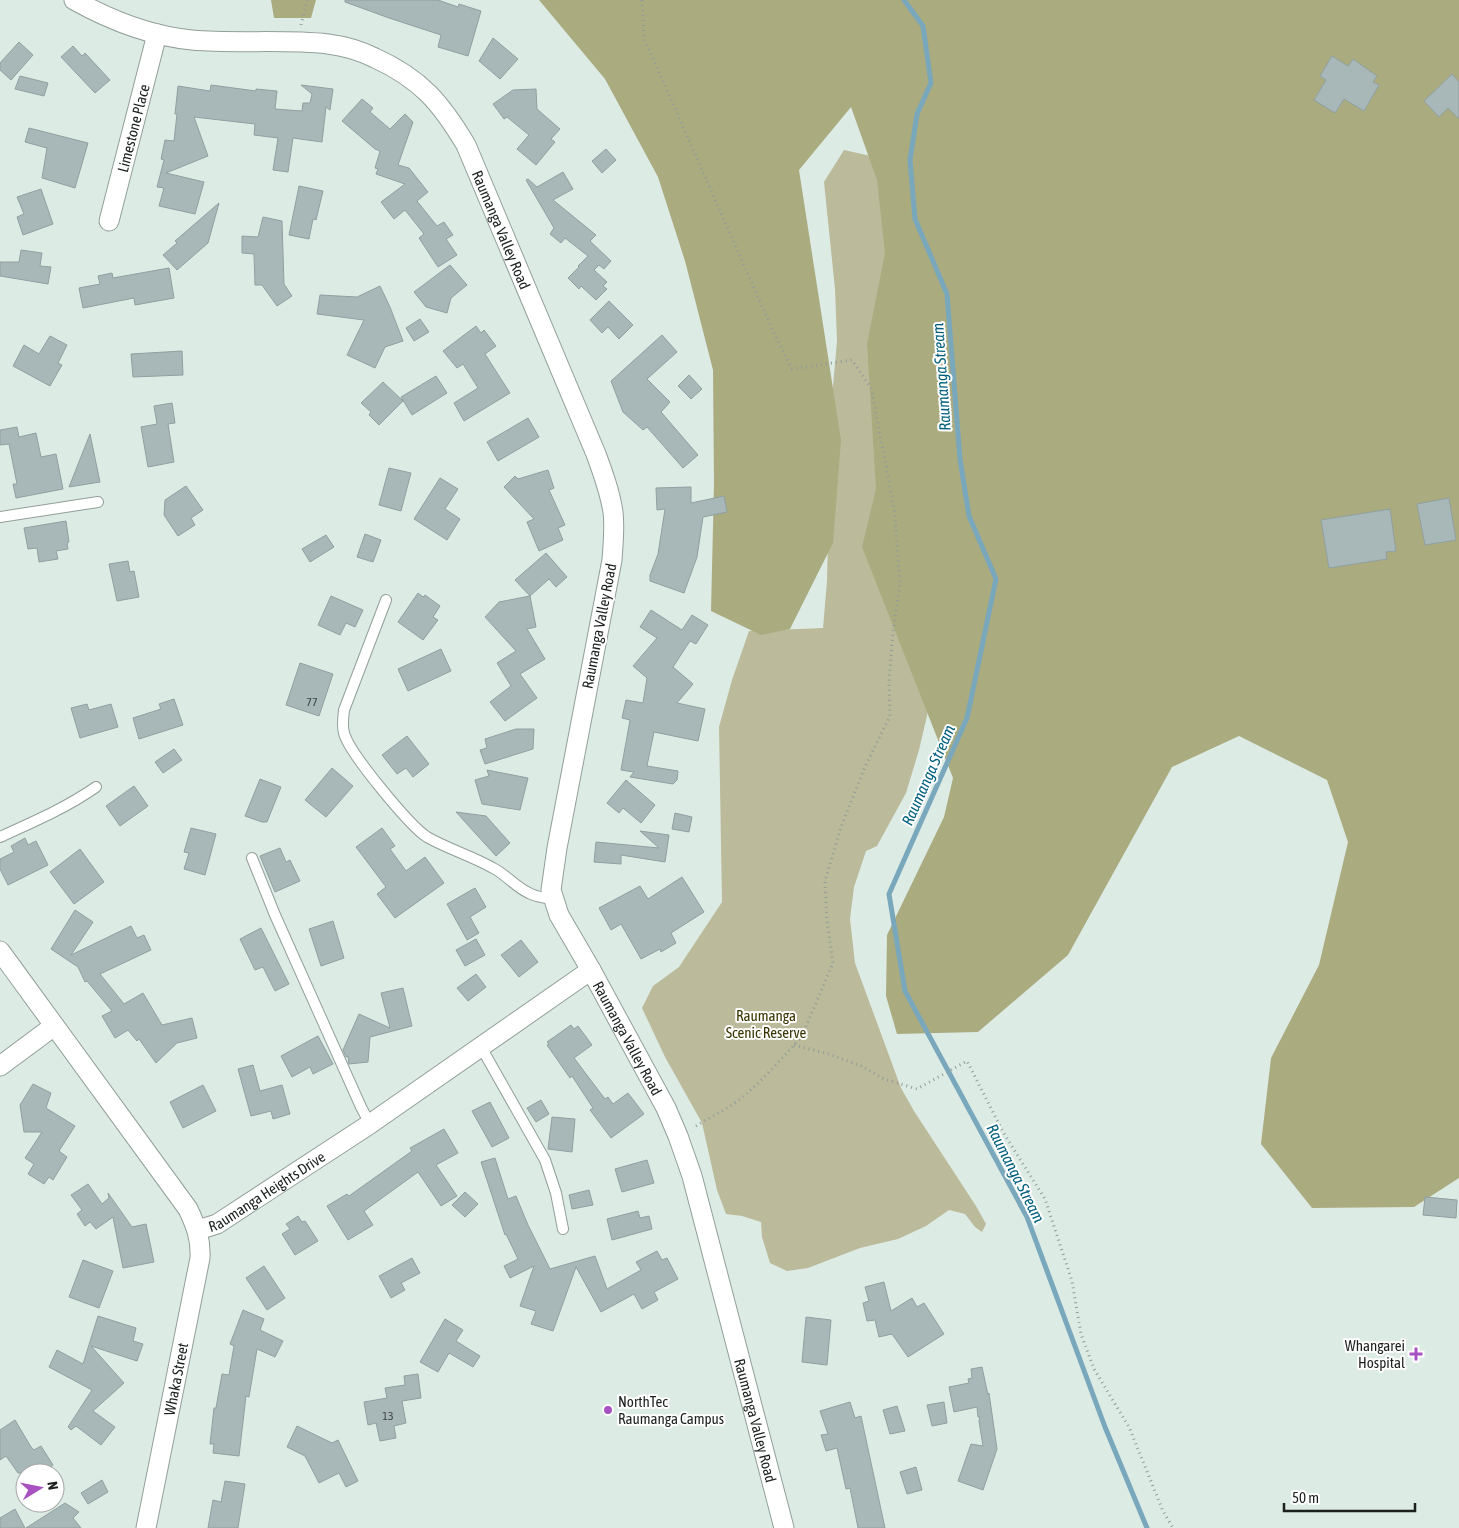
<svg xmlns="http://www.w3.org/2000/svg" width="1459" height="1528" font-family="'Asap Condensed',sans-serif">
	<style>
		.green { fill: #bbbb9b }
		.forest { fill: #abab80 }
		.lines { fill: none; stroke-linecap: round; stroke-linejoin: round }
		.stream { stroke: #79a7bc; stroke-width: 5 }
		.building { fill: #a8b8b9; stroke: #90a0a0 }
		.service-casing { stroke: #929f99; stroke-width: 12 }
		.minor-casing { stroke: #929f99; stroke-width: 21 }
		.path { stroke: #919c97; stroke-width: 3; stroke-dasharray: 1 4; stroke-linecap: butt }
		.service { stroke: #fff; stroke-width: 10 }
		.minor { stroke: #fff; stroke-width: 19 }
		.poi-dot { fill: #a752c0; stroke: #fff; stroke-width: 2 }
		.labels { text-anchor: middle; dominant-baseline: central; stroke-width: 4; stroke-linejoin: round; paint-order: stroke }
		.number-label { font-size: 12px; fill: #3e4645 }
		.street-label { font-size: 15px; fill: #1b201e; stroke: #fff }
		.park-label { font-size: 15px; fill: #373400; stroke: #fff }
		.poi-label { font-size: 15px; fill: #1b201e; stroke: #fff; text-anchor: end }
		.water-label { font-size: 16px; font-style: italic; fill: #03607d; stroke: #fff }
	</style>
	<rect width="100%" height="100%" fill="#ddebe5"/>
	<path class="green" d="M844 150 884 159 930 703 919 750 906 793 877 846 866 851 854 887 850 919 855 963 901 1088 914 1111 976 1206 986 1224 982 1232 975 1227 965 1214 949 1210 926 1226 898 1239 860 1248 808 1268 787 1271 770 1263 762 1237 761 1222 742 1216 726 1214 717 1190 702 1123 665 1057 642 1008 653 986 679 967 722 902 719 727 732 680 749 631 823 628 827 581 831 409 837 341 835 289 824 182Z"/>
	<path class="forest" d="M271 0H316L311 18H274Z
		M539 0H1459V1178L1414 1207 1312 1208 1261 1144 1271 1058 1319 965 1348 842 1327 780 1239 736 1172 767 1068 955 978 1032 897 1034 886 996 887 935 944 817 953 778 862 547 876 489 867 344 885 253 877 180 851 107 799 170 841 440 833 543 790 629 761 635 711 611 714 484 713 370 685 261 658 177 605 79Z"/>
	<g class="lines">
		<path class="stream" d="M904 0 923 26 931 83 917 114 910 160 915 219 947 294 960 459 969 516 996 579 967 718 889 894 905 991 1027 1217 1105 1427 1147 1528"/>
	</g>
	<path class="building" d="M345 0H438L458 7 459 4 481 11 468 56 438 47 441 35 389 18 345 2Z
		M493 38 518 59 500 79 479 61Z
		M19 42 33 55 11 80 0 70V63Z
		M73 46 82 56 85 53 110 80 95 93 61 57Z
		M1332 56 1348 66 1353 59 1377 76 1373 82 1379 85 1364 111 1344 99 1335 113 1314 100 1326 80 1320 76Z
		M1452 74 1459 82V119L1448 108 1439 117 1424 101Z
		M20 76 48 83 44 96 15 89Z
		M211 85 256 91V89L277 91 275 109 302 111 303 103H310L312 94 301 85 333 89 330 110 326 107 322 142 293 138 288 172 273 170 278 138 254 135 255 124 194 117 208 156 166 173 204 182 195 214 159 206 164 188 157 187 164 160 161 159 165 140 174 141 177 114H175L178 86 210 91Z
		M536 89 537 109 560 129 551 139 555 142 536 165 517 149 529 135 507 117 504 119 493 104 513 90Z
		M362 99 373 108 370 112 390 129 405 114 413 122 398 165 409 168 428 192 417 201 437 226 444 222 453 235 446 239 457 255 438 267 419 238 424 234 405 210 394 219 381 202 405 184 376 174 378 169 375 168 380 151 375 149 342 121Z
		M29 128 88 143 75 188 42 178 47 148 25 142Z
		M606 149 616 160 602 173 592 161Z
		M563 172 573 189 553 200 596 235 590 241 611 261 604 269 599 265 594 270 607 282 603 286 607 289 596 300 581 286 579 289 568 278 579 267 578 266 588 256 565 238 561 243 550 234 554 228 526 180 528 179 537 187Z
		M299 186 323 191 316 220 313 219 309 239 289 235Z
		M41 189 53 224 23 235 17 217 24 214 17 197Z
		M219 203 208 243 177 270 163 255 177 243 175 241Z
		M263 217 282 221 284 284 292 296 277 306 262 285H255L254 254 242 253V236L258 237Z
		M21 250 42 253 40 266 51 267 48 284 0 276V262H19Z
		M450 265 467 285 451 298 447 313 426 307 414 292Z
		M169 268 174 298 135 305 134 298 83 308 79 288 100 284 98 276 112 273 113 278Z
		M380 286 390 307 403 341 385 347 375 368 347 355 364 320 317 314 320 295 357 297Z
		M609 301 633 325 619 339 608 327 602 333 590 320Z
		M420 319 429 332 414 341 406 328Z
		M476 326 481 333 484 330 496 346 485 354 510 393 464 421 454 403 478 388 463 364 457 368 443 351Z
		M662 335 677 352 647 379 670 402 661 412 698 455 683 468 647 427 643 430 623 412 611 381Z
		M50 336 67 345 58 363 62 365 50 386 13 366 24 345 39 354Z
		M182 351 183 375 133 377 131 354Z
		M689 375 702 389 691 399 678 386Z
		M436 376 447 393 412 415 401 397Z
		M383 382 403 401 379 425 369 415 371 412 361 403Z
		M172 403 175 423 168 424 174 462 148 467 141 427 157 424 154 406Z
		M528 418 539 437 498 461 487 442Z
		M17 427 19 437 36 433 41 457 56 454 63 489 16 498 13 484H17L9 444 0 445V430Z
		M90 434 100 482 69 487Z
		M389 468 411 473 401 511 379 505Z
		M548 470 554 488 549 490 565 525 558 528 563 540 539 551 527 522 534 519 504 487 515 476 518 479Z
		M440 478 458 489 445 509 460 519 447 540 414 519Z
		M186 486 203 510 191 518 195 525 178 536 164 515 165 500Z
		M691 487V503L724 496 727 512 703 517 697 557 684 593 650 581V575L658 554 665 509 657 510 656 488Z
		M1449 498 1456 540 1425 545 1417 504Z
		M1390 509 1396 551 1386 552 1387 559 1329 568 1321 520Z
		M66 521 69 542 67 543 68 549 56 551 58 559 39 562 37 548 28 549 24 528Z
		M365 534 381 540 373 562 357 557Z
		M326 535 334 547 310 562 302 549Z
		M546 553 567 577 556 587 549 579 530 596 515 580Z
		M128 561 130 572 134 571 139 597 117 601 109 564Z
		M418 593 423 597 425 595 440 606 433 617 438 620 423 640 398 622Z
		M331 596 363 610 355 627 346 623 340 635 318 625Z
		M530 596 536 627 527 629 545 659 520 674 537 698 505 721 490 702 511 686 497 663 516 651 485 617 499 602Z
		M651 610 682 630 692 615 708 625 696 644 690 641 673 667 693 684 677 703 705 709 698 741 654 732 647 766 678 771 677 780 673 784 630 777 634 772 621 770 630 720 622 718 626 700 643 703 647 678 633 666 657 638 640 627Z
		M441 649 451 671 408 691 398 669Z
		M300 663 333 674 319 716 286 705Z
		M174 699 183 725 139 739 133 718 161 709 159 704Z
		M87 704 89 710 111 704 118 727 80 738 71 708Z
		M516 729H534L533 749 485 764 480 750 487 748 485 739Z
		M407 736 429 764 413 777 406 768 397 774 382 755Z
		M174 749 182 760 163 773 155 762Z
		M332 768 353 786 326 817 305 800Z
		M487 770 528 778 520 810 482 804 475 780 489 776Z
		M260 779 281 787 267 822H262L245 816Z
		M626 780 655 805 641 823 623 808 619 813 607 803Z
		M134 786 148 806 120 826 106 806Z
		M456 812 486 816 510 843 496 856Z
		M675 813 692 817 689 832 672 829Z
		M191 828 216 834 205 875 184 869 189 853 184 852Z
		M382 828 395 846 390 849 406 871 425 857 444 883 395 918 377 894 386 887 356 847Z
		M640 831 669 835 665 862 621 855V864L594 862 596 842 659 848Z
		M25 838 28 845 36 841 48 865 8 885 0 869V859L14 852 11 846Z
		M280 848 286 862 290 860 300 881 275 892 260 856Z
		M80 849 104 882 74 904 50 872Z
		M682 877 704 912 671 933 676 943 661 952 660 949 641 959 621 924 611 930 599 908 640 886 648 899Z
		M475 888 486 907 470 917 479 933 467 940 447 904Z
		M75 910 93 922 71 955 131 926 137 938 144 935 151 950 100 974 124 1004 143 993 162 1025 192 1018 197 1038 177 1043 156 1063 139 1039 137 1041 128 1030 115 1038 102 1016 112 1011 87 981 85 982 78 967 51 949Z
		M333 921 344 958 321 966 309 929Z
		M261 928 289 984 275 991 263 967 255 970 240 939Z
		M476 939 485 955 465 966 456 950Z
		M521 940 538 962 519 977 501 955Z
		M476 974 486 987 468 1001 457 988Z
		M403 988 412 1026 370 1037 368 1062 349 1064 348 1056 346 1057 343 1050 359 1014 390 1028 381 993Z
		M571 1025 574 1029 578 1026 592 1045 574 1058 605 1099 608 1097 613 1104 628 1093 644 1114 611 1138 590 1110 593 1108 572 1076 570 1078 547 1045 549 1044 547 1042Z
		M318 1036 333 1064 313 1074 310 1067 292 1077 281 1056Z
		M253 1065 260 1091 282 1085 290 1114 273 1119 271 1111 251 1116 238 1069Z
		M33 1084 51 1093 46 1108 75 1126 59 1151 67 1157 53 1180 49 1177 44 1184 28 1174 34 1164 25 1158 42 1132H24L20 1105Z
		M203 1085 216 1111 183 1128 170 1102Z
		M541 1100 549 1114 536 1122 527 1108Z
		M490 1102 509 1138 492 1147 472 1111Z
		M552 1117 575 1119 572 1152 548 1149Z
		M444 1129 458 1153 436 1165 457 1196 441 1206 418 1172 364 1211 373 1225 348 1240 327 1206 347 1194 349 1196 412 1151 410 1148Z
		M495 1158 508 1199 516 1196 528 1225 550 1269 595 1256 607 1289 641 1270 636 1262 657 1251 662 1260 667 1258 678 1279 654 1292 658 1300 642 1309 634 1294 601 1312 576 1267 553 1331 531 1324 536 1311 520 1306 534 1266 510 1278 504 1266 518 1259 506 1234 505 1235 481 1162Z
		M647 1160 654 1183 622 1192 615 1169Z
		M88 1184 102 1204 109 1198 108 1193 132 1227 146 1224 154 1262 123 1268 113 1217 96 1229 90 1222 85 1226 77 1214 82 1210 71 1195Z
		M589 1190 593 1205 572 1209 569 1195Z
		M465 1192 478 1204 465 1217 452 1205Z
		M1425 1197 1457 1200 1456 1218 1423 1215Z
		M638 1211 640 1218 649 1216 652 1229 612 1240 607 1219Z
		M298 1216 302 1222 305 1221 318 1241 295 1255 282 1234 290 1229 286 1224Z
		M412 1258 420 1273 401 1283 405 1290 391 1298 379 1276Z
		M83 1260 113 1271 99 1308 69 1297Z
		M264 1266 285 1298 267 1310 246 1278Z
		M884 1282 891 1311 912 1298 917 1307 924 1303 944 1334 908 1357 892 1334 879 1337 875 1320 867 1321 863 1303 869 1301 865 1287Z
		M243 1310 264 1319 260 1330 283 1341 275 1357 257 1349 249 1397 246 1396 239 1456 213 1453 214 1444H210L214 1408H216L222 1374 229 1375 234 1346 230 1344Z
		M98 1316 136 1328 133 1341 143 1344 137 1361 91 1346 124 1383 93 1411 115 1427 101 1445 76 1426 71 1430 68 1427 92 1390 49 1367 57 1350 83 1364Z
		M806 1317 831 1320 827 1365 802 1362Z
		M445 1319 463 1330 456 1341 480 1356 473 1367 449 1353 438 1372 420 1362Z
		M982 1367 988 1395 989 1393 997 1449 983 1490 958 1481 971 1444 983 1446 979 1421 980 1417H978L977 1407 954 1412 949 1387 969 1383 968 1379 972 1378 971 1369Z
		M418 1374 421 1398 402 1401 406 1423 394 1426 396 1438 380 1441 376 1423 368 1425 364 1402 387 1398 385 1388 405 1385 404 1376Z
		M850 1402 855 1418 861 1416 885 1528H858L850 1488 846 1489 837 1448 826 1451 821 1435 828 1434 820 1411Z
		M944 1402 947 1423 932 1426 927 1405Z
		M897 1406 905 1431 890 1434 883 1410Z
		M15 1420 31 1447 34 1450 41 1446 53 1465 41 1473H18L6 1456 0 1460V1430Z
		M297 1426 332 1443 338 1440 358 1481 346 1487 339 1473 319 1483 305 1456 287 1447Z
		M916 1467 922 1490 907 1494 900 1472Z
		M102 1480 108 1492 88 1504 81 1493Z
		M225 1481 245 1484 238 1528H208L213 1500 221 1502Z
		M65 1503 79 1512 73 1518 81 1528H26Z
		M15 1509 25 1528H0V1518Z"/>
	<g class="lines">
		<g class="service-casing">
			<path id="service" d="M0 517 98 502
				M386 600 344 710C343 718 342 726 344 733 349 753 410 826 427 837 448 849 472 856 493 868 507 875 516 888 531 894 537 897 546 898 553 899
				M0 837C33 822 66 808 96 787
				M252 858 275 915 361 1107 370 1124
				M481 1047 545 1160 556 1193 563 1229"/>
		</g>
		<g class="minor-casing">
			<g id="minor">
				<path id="s1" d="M74 0C110 20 150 36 192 40 237 44 283 39 328 44 344 46 361 51 375 58 421 79 441 103 466 145L596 454C603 473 610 492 613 512 615 527 613 544 612 560L557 848 551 890 559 915 591 970 666 1108 678 1136 692 1176 784 1528"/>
				<path id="s2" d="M109 221 157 34"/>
				<path d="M0 951 188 1209C196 1226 201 1239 200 1258L146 1528"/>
				<path d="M0 1066 54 1026"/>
				<path id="s3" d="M198 1230 217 1224 370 1124 591 970"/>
			</g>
		</g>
		<path class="path" d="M642 0 644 38 773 331 792 369 852 360 871 388 895 513 900 584 893 631 889 682 890 716 864 769 841 827 825 881 827 922 833 963 802 1036C784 1056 766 1077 745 1095 730 1108 710 1117 693 1128
			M301 25 307 0
			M794 1045 829 1054 861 1066 884 1079 917 1089 967 1061 1003 1132 1045 1199 1072 1281 1081 1334 1094 1369 1129 1427 1163 1511 1173 1528"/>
		<use href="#service" class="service"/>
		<use href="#minor" class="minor"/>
	</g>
	<g class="poi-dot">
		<path d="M1413.5 1346.5h5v5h5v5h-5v5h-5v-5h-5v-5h5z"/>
		<circle cx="608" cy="1410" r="5"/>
	</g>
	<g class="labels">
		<g class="number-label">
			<text x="312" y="702">77</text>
			<text x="388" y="1416">13</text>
		</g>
		<g class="street-label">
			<text stroke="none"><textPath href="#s2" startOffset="96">Limestone Place</textPath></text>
			<text stroke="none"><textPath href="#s1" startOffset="531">Raumanga Valley Road</textPath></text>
			<text transform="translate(599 626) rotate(-79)">Raumanga Valley Road</text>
			<text stroke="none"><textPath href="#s1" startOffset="1386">Raumanga Valley Road</textPath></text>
			<text stroke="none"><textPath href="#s3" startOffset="79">Raumanga Heights Drive</textPath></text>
			<text transform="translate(176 1379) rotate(-79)">Whaka Street</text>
			<text stroke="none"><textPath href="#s1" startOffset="1791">Raumanga Valley Road</textPath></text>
		</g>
		<g class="park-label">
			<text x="766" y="1015">Raumanga<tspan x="766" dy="17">Scenic Reserve</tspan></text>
		</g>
		<g class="poi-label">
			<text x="1405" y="1345">Whangarei<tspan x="1405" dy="17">Hospital</tspan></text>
			<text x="618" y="1401" text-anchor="start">NorthTec<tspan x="618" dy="17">Raumanga Campus</tspan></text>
		</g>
		<g class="water-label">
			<text transform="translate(941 377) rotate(-94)">Raumanga Stream</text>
			<text transform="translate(928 775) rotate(-66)">Raumanga Stream</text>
			<text transform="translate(1016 1173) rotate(63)">Raumanga Stream</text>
		</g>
	</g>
	<g transform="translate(40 1488) rotate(80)"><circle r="24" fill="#ffffff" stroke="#a4a6a5"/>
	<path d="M0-4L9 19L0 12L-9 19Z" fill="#a752c0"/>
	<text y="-8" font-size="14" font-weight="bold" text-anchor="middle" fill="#1b201e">N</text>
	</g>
	<path d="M1284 1503v8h131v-8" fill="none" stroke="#1b201e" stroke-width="2.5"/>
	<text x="1292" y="1503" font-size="15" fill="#1b201e" stroke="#ffffff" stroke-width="4" paint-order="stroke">50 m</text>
</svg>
